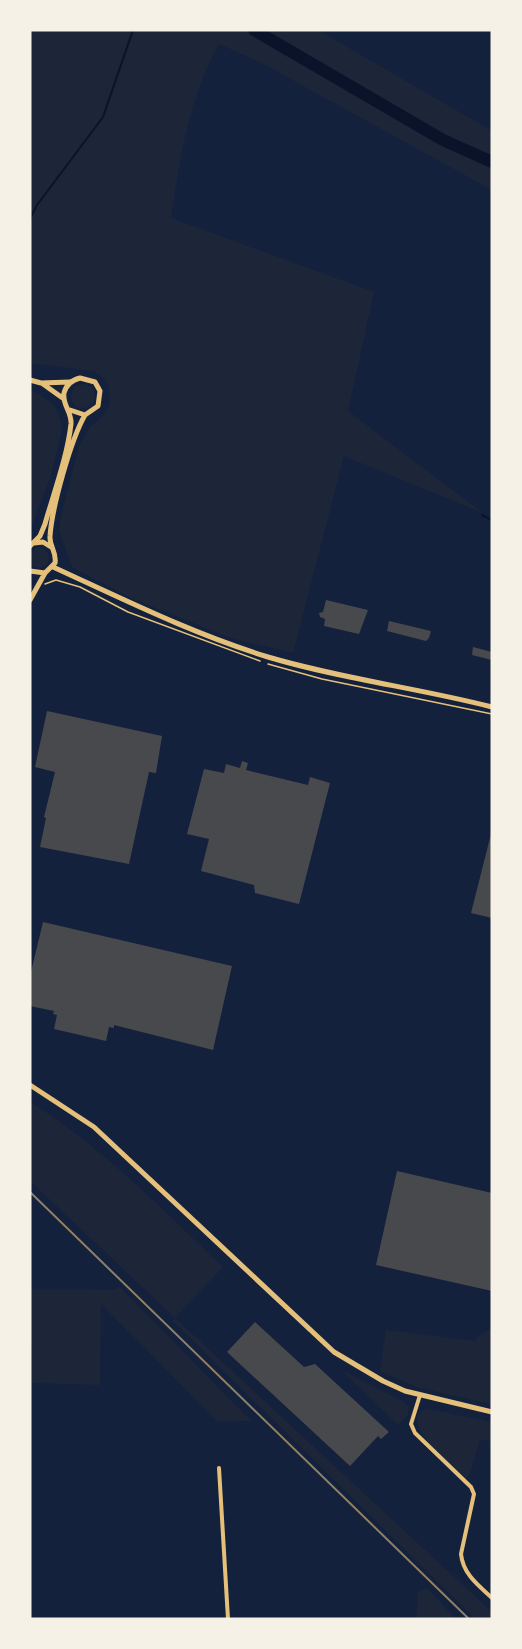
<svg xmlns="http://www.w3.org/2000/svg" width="522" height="1649" font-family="Montserrat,sans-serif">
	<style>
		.green { fill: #1d2539 }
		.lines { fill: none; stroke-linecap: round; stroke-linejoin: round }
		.stream { stroke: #0b132b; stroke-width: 2 }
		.river { stroke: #0b132b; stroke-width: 12 }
		.building { fill: #48494c }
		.path { stroke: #e5c07b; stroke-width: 1.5 }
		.minor { stroke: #e5c07b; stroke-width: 4 }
		.tertiary { stroke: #e5c07b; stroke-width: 5 }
		.rail { stroke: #918062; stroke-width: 2 }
	</style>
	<rect width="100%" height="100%" fill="#14213d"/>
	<path class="green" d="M30 30H318L492 131V190L258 61 219 44C189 97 180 158 171 218L374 292 348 411 483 513 344 456 293 653 231 638 131 598 72 567 59 531 60 520 79 446 90 427 105 414 110 404 109 388 106 380 94 371 30 363Z
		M71 396a12 12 0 1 1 24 0a12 12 0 1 1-24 0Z
		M30 390C49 398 61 408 62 430L50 478 30 530Z
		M29 558a10 10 0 1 1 20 0a10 10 0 1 1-20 0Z
		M30 1102C102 1147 161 1208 223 1267L175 1318 492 1612V1619H475L173 1321 175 1318 30 1181Z
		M120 1287 251 1421 218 1422 101 1304 100 1385 32 1383 30 1289 114 1290Z
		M492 1328V1404L420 1388 382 1372 380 1369 386 1330 476 1341 477 1337Z
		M341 1370 404 1402 409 1408 407 1416 398 1425Z
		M428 1409 492 1422V1441L480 1440 470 1474 466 1478C451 1464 408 1434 419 1412Z
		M427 1588 456 1619H416L418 1592Z"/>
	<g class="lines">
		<path class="stream" d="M30 219 37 205 103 117 133 30
			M482 515 492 520"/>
		<path class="river" d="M254 30 443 140 492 162"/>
	</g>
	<path class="building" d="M326 600 368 610 359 634 324 626 325 619 320 617 319 613 323 612Z
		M389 621 431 631 429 638 426 641 387 631Z
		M473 647 492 652V660L472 655Z
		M47 711 162 736 156 773 149 772 129 864 40 847 46 818 44 817 55 772 35 767Z
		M242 761 248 763 246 770 308 785 310 777 330 783 299 904 255 893 254 885 201 871 209 839 187 834 204 769 224 773 226 764 240 768Z
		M492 830V918L471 913Z
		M43 922 232 966 213 1050 114 1025V1028L109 1027 106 1041 54 1029 57 1015 53 1014 54 1011 30 1006V976Z
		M397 1171 492 1193V1291L376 1265Z
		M255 1322 304 1367 315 1364 389 1432 381 1439 378 1436 350 1466 227 1352Z"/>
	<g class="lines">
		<path class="path" d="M45 584 56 580 80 587 128 612 260 661
			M268 664 322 679 492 714"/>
		<path class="minor" d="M420 1395 411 1424 415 1433 471 1487 474 1494 461 1554C463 1574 478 1585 492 1598
			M219 1468 228 1619"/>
		<path class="tertiary" d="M30 380 41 383 70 382
			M43 384 64 399
			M34 543 43 542 51 547
			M30 546 40 536 45 524C54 492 67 458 71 424 72 412 62 405 64 393 66 385 72 380 80 378L95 382 100 391 98 406 85 415 70 410
			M53 567C125 600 193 634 268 657 342 679 418 688 492 707
			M30 571 45 573 55 563C57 552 49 546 50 536 52 507 71 439 85 415
			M30 600 45 573
			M30 1085 94 1127 334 1352 383 1381 405 1391 492 1412"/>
		<path class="rail" d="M30 1192 469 1619"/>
	</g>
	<rect width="522" height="1649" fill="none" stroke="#f6f1e7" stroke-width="63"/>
</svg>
